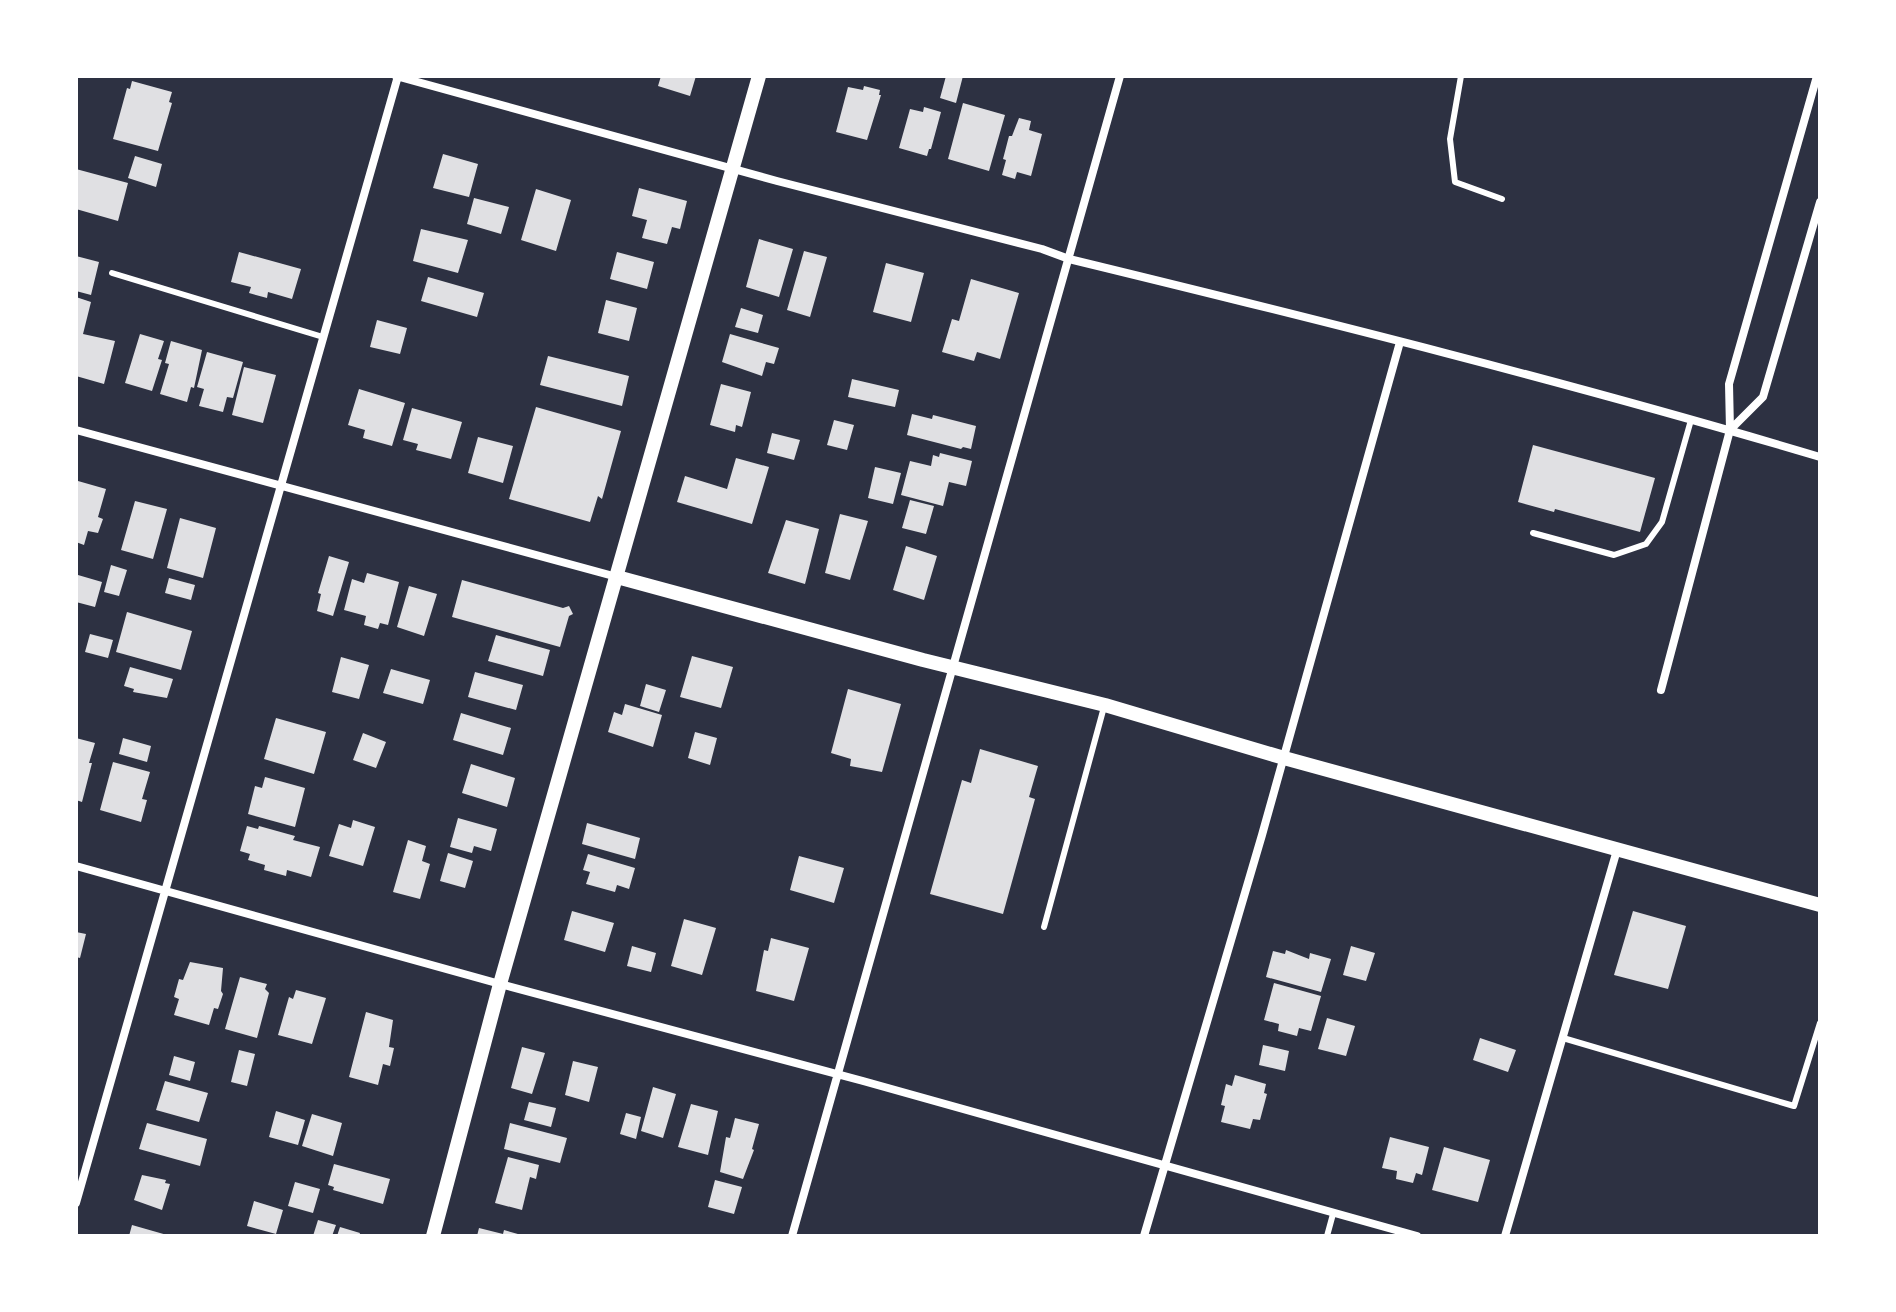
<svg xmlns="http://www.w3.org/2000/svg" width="1896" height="1312" font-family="'Playfair Display',serif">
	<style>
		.building { fill: #e0e0e3 }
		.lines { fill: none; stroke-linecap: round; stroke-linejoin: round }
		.service { stroke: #fff; stroke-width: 6 }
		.minor { stroke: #fff; stroke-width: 8 }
		.tertiary { stroke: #fff; stroke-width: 14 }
	</style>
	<rect width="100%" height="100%" fill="#2d3142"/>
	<path class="building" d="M661 76H696L690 96 658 86Z
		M946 76H963L956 103 940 98Z
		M132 81 172 92 169 102 172 103 158 151 113 139 127 88 130 89Z
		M864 86 880 90 879 95H881L867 140 836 132 848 87 863 90Z
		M963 103 1005 115 989 171 948 159Z
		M924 107 941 112 931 149H929L927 156 899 148 910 109 923 112Z
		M1019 118 1031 121 1029 130 1042 134 1031 176 1017 172 1015 179 1002 175 1006 160 1003 159 1009 136H1012Z
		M443 154 478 164 469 197 433 188Z
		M135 156 162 164 156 187 128 178Z
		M76 169 128 183 118 221 76 209Z
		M639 188 687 201 680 229 672 227 667 244 642 238 647 220 632 216Z
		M536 189 571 200 556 251 521 240Z
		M474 198 509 207 501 234 467 224Z
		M421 229 468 240 458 273 413 261Z
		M759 239 793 249 779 297 746 287Z
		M804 251 827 257 810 317 787 310Z
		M239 252 301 269 292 299 268 292 267 298 249 293 251 287 231 282Z
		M617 252 654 262 647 289 610 279Z
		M76 256 99 262 91 295 76 291Z
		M886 263 924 273 911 322 873 312Z
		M428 277 484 293 477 317 421 301Z
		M971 279 1019 293 1000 359 977 352 974 361 942 352 952 319 959 321Z
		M76 297 91 302 83 334 115 341 104 384 76 376Z
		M606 300 637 308 629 341 598 333Z
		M741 308 763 315 758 333 735 327Z
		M377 320 407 328 400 354 370 347Z
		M140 334 164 341 158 359 162 360 152 391 125 383Z
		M730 334 779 348 774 364 766 362 762 376 722 362Z
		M171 341 202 350 194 388 191 387 187 402 160 394 169 364 165 363Z
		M207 352 243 362 233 398 227 397 223 412 199 406 204 389 197 387Z
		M548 356 629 376 622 406 540 385Z
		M244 367 276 375 263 423 232 415Z
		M852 379 899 390 895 407 848 397Z
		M721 384 751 392 742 427 736 425 735 432 710 425Z
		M359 389 405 403 392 446 363 438 365 430 348 425Z
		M536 407 621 431 602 499 598 496 590 522 509 499Z
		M412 408 462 422 451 459 416 450 418 444 403 440Z
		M912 414 932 419 933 415 976 426 971 449 963 447 961 449 907 435Z
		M834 420 854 425 847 450 827 445Z
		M772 433 800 440 794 460 767 453Z
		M478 437 513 446 503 483 468 473Z
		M1533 445 1655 478 1640 532 1555 509 1554 512 1518 502Z
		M940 453 972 461 966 486 949 482 943 506 901 495 910 461 931 466 933 455 939 457Z
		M736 458 769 467 752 524 677 502 685 476 727 489Z
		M875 467 901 473 893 504 868 498Z
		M78 481 106 489 98 517 103 519 98 533 88 531 84 545 76 542Z
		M910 500 934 506 926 534 902 528Z
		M135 501 167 509 153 559 121 550Z
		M840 514 868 521 850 580 825 573Z
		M180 518 216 528 203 578 167 568Z
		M786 520 819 529 805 584 768 573Z
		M906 546 937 556 924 600 893 590Z
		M329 556 349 562 333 616 317 611 321 594 318 593Z
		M111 565 127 570 119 596 104 592Z
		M367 573 399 582 388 625 380 623 378 629 364 625 366 616 344 610 352 579 364 583Z
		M78 575 102 582 95 607 76 602Z
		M169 578 195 585 191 600 165 593Z
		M462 580 563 608 569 606 573 614 569 616 560 647 452 617Z
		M409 586 437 594 424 636 397 627Z
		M127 612 192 631 181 670 116 652Z
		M90 634 113 640 108 658 85 652Z
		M496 635 550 650 543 676 488 661Z
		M692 656 733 667 721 708 680 697Z
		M341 657 369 665 359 699 332 692Z
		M130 667 173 679 167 698 133 692 134 689 124 686Z
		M391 669 430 680 423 704 383 693Z
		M475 672 523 685 516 710 468 697Z
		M646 684 666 690 659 712 640 706Z
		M848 689 901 704 882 772 850 766 851 759 831 753Z
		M625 704 662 715 653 747 608 732 614 712 622 715Z
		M461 713 511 728 503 755 453 740Z
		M276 718 326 732 314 774 264 759Z
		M695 732 717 738 710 765 688 758Z
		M363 733 386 742 376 768 353 760Z
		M76 738 95 743 89 763H92L82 802 76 800Z
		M123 738 151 746 147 762 119 754Z
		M980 749 1038 766 1029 797 1035 799 1003 914 930 894 962 780 971 783Z
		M113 762 150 772 142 799 147 800 141 822 100 810Z
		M471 764 515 778 507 807 462 793Z
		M265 777 305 788 295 827 248 814 255 786 262 788Z
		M458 818 497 829 491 851 474 846 472 853 450 847Z
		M353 820 375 827 363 866 329 856 339 824 351 828Z
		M587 823 640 838 635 859 582 844Z
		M247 826 258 829 259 826 295 836 293 840 320 847 311 877 287 870 286 876 264 870 265 865 248 860 250 854 240 851Z
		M408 840 426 846 422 861 430 864 420 899 393 892Z
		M448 853 473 861 465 888 440 881Z
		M588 854 635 868 629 889 617 885 615 892 586 884 590 872 583 870Z
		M799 856 844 868 834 903 790 890Z
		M572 911 614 923 605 952 564 940Z
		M1633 911 1686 926 1668 989 1614 975Z
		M684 919 716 928 702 975 671 966Z
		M76 932 86 934 80 958 76 957Z
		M771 938 809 948 794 1001 756 991 764 950 768 951Z
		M632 946 656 953 651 972 627 966Z
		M1351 946 1375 953 1366 981 1343 975Z
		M1286 950 1309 959 1310 953 1331 959 1321 992 1266 977 1273 951 1285 954Z
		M190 962 223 968 221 991 223 994 218 1009 214 1008 209 1025 174 1015 179 999 174 997 179 979 183 980Z
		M240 977 267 984 265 989 269 993 257 1038 225 1029Z
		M1274 983 1321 996 1311 1031 1299 1028 1297 1036 1278 1031 1279 1024 1264 1020Z
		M296 990 326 998 312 1044 278 1035 289 997 293 999Z
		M366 1012 393 1020 389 1047 394 1048 390 1066 383 1064 378 1085 349 1077Z
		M1327 1018 1355 1026 1346 1056 1318 1049Z
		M1480 1038 1516 1050 1508 1072 1473 1060Z
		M1263 1045 1289 1051 1285 1071 1259 1065Z
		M522 1047 545 1053 532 1094 511 1088Z
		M239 1050 255 1054 247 1086 231 1082Z
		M174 1056 195 1062 190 1081 169 1075Z
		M573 1061 598 1067 589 1102 565 1095Z
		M1235 1075 1266 1084 1264 1093 1267 1094 1260 1120 1253 1119 1250 1129 1221 1122 1225 1106 1221 1105 1226 1084 1232 1086Z
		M165 1081 208 1093 199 1122 156 1110Z
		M653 1087 676 1094 663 1138 641 1131Z
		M529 1102 556 1108 551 1127 524 1120Z
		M691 1104 718 1111 708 1155 678 1147Z
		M276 1111 305 1120 298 1145 269 1137Z
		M626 1113 641 1117 636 1139 620 1134Z
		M312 1114 342 1123 333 1156 302 1146Z
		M735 1118 759 1124 752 1149 754 1150 743 1179 720 1172 726 1137 730 1138Z
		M147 1123 207 1139 200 1166 139 1149Z
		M510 1123 567 1138 560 1163 504 1149Z
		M1390 1137 1429 1147 1422 1175 1416 1173 1413 1183 1396 1179 1397 1171 1382 1168Z
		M1444 1147 1490 1160 1478 1202 1432 1190Z
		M508 1157 539 1165 536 1179 530 1177 522 1210 495 1203Z
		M334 1164 390 1179 383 1204 333 1190 334 1187 328 1185Z
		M142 1175 166 1180 165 1183 170 1184 162 1210 134 1200Z
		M715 1180 742 1187 734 1214 708 1207Z
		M295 1182 320 1189 313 1213 288 1206Z
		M254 1201 283 1210 276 1234 247 1226Z
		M318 1220 336 1225 332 1236H313Z
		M132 1225 167 1235V1236H129Z
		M340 1227 360 1233 359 1236H337Z
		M479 1228 503 1234 504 1230 525 1236H477Z"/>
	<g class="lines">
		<path class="service" d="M1461 76 1450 139 1455 182 1502 199
			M112 273 323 337
			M1533 533 1614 555 1646 544 1662 522 1691 420
			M1044 927 1104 707
			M1563 1038 1794 1106 1820 1023
			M1327 1236 1333 1214"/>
		<path class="minor" d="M396 76 777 181 1042 249 1069 259C1320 320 1572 383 1820 457
			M76 430 617 577
			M1730 430 1763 397 1820 202
			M1661 690 1730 430 1729 384 1817 76
			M76 866 500 984 863 1081 1417 1236
			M76 1203 398 76
			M792 1236 1120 76
			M1144 1236 1262 835 1400 342
			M1505 1236 1617 850"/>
		<path class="tertiary" d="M617 577 923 660 1105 705 1284 758 1820 905
			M433 1236 500 984 759 76"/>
	</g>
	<rect width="1896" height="1312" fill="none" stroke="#ffffff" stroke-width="156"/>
</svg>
